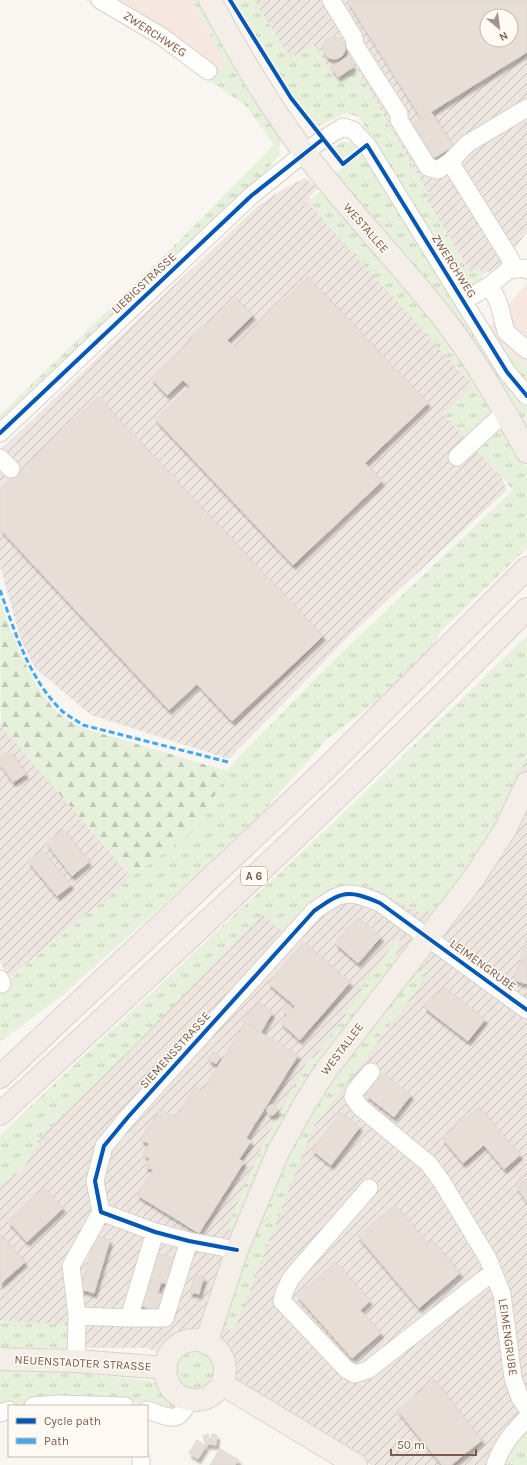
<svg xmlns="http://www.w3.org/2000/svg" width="527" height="1465" font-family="Karla,sans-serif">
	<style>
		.commercial { fill: #f6e8e1 }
		.industrial { fill: url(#industrial-furrows); fill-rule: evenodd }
		.grass { fill: url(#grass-tufts) }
		.forest { fill: url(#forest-firs) }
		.building { fill: #e6ded7; stroke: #e2d8d2; fill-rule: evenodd; filter: url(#shadow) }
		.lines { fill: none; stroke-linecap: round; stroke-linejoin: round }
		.minor-casing { stroke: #d7d1cb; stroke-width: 19 }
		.major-casing { stroke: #dad1cc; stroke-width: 24 }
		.highway-casing { stroke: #dad1cc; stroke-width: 24 }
		.minor { stroke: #fefefd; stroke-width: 17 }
		.major { stroke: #f3eee8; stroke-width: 22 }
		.highway { stroke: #f2eae7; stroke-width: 22 }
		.quiet { stroke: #3fa9f5; stroke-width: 3; stroke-dasharray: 6 3; stroke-linecap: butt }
		.cycleway-casing { stroke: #fffaf3; stroke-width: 6 }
		.cycleway { stroke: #0057b8; stroke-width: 4 }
		.labels { text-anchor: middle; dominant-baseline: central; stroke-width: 3; stroke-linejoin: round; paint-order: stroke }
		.shield { fill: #fffaf3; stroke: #a28b7f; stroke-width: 1 }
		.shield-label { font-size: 11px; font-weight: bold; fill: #7a5c4d }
		.street-label { font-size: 12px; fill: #7a5c4d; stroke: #fffaf3 }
	</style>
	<defs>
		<pattern id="industrial-furrows" width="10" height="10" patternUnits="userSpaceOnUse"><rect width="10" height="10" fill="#ede5e0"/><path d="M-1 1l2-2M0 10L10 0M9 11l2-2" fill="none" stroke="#c5bdb8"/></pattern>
		<pattern id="grass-tufts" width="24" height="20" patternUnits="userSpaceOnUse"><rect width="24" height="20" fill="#e7f0db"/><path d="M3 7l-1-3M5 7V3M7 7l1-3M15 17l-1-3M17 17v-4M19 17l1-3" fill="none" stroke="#c0c6b4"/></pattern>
		<pattern id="forest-firs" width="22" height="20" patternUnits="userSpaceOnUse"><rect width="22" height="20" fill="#e7f0db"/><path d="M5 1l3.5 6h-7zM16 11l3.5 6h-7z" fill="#c0c6b4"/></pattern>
		<filter id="shadow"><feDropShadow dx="2.5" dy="4.5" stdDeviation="1" flood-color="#0004"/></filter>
	</defs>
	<rect width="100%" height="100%" fill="#f9f5f0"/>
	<path class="commercial" d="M108 0H192L226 65 217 72 150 25Z
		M527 283V368L498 343 489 327Z"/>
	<path class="industrial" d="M254 0H527V232L500 267 483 274 479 268 471 273 425 197 429 195 357 69 337 81 290 58ZM487 16H511V40H487Z
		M305 178 319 188 309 197 475 382 491 455 507 490 350 635 229 759 91 715 35 668 21 640 0 566V450L258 206 285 188Z
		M527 636V1465H371L323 1433 251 1390 147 1348 0 1347V1136L33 1104 349 808Z
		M0 723 131 877 8 979 0 961Z"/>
	<path class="grass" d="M84 0H94L212 77 226 65 192 0H203L272 120 281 139 279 155 253 187 0 425V415L177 243 274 145 246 106 155 41Z
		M234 0H254L290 58 314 44 337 81 357 69 429 195 425 198 471 273 479 268 483 274 482 282 470 288 463 286 359 117 346 113 319 126 294 96Z
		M342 142H350L358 147 342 159 334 148Z
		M364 153 527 401V438L334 174Z
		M323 189 436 318 495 404 492 416 466 439 443 414 473 386 307 202Z
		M498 343 527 368V390Z
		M499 424 508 429 527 468V548L441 631 424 666 328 738 245 832 64 994 0 1042V987L131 877 199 827 227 771 236 760 333 661 513 490 474 448Z
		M527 636V758L493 829 455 887 443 903 433 911 417 912 369 886H347L328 889 281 930 262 914 135 1045 41 1136 24 1168 0 1187V1136L33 1104 349 808Z
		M401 935 393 967 237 1232 227 1228 264 1142 308 1060 316 1056 361 993 362 986Z
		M429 968 417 990 313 1128 238 1321 232 1331 226 1327 230 1306 245 1252 258 1231 276 1185 279 1165 331 1080 417 972Z
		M0 1320 66 1325 73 1333 72 1348 0 1347Z
		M166 1370a29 29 0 1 1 58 0a29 29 0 1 1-58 0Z
		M0 1369 44 1370 146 1380 160 1384 177 1402 178 1406 174 1409 125 1401H47L0 1408Z
		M527 1428V1465H500L501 1453Z"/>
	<path class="forest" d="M0 600C11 633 34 694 62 716 68 721 76 724 83 728L227 771 199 827 131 877 1 726Z"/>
	<path class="building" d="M347 0H527V52L421 118ZM487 16H511V40H487Z
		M323 48a11 11 0 1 1 22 0a11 11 0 1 1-22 0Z
		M347 57 354 67 338 77 331 67Z
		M431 112 453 146 434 158 412 124Z
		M308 277 428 403 365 463 382 481 293 565 155 419 190 387 183 380 167 395 151 378 192 339 190 337 204 325 205 327 236 298 253 315 227 340 234 347Z
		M98 397 323 636 232 721 197 684 169 710 0 529V489Z
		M10 751 26 774 13 782 0 763V757Z
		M63 829 89 862 72 876 46 843Z
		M42 850 71 885 57 896 28 861Z
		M358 917 381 937 358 963 335 943Z
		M527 935V963L520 961Z
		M304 942 350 982 300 1040 281 1023 287 1015 283 1011 288 1005 292 1009 295 1006 268 983Z
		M520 961 527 963V984L514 980Z
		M444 987 485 1019 468 1041 424 1007 432 997 435 998Z
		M259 1002 272 1013 261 1032 242 1021Z
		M245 1023 298 1055 246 1138 251 1141 239 1159 244 1162 199 1233 137 1195 153 1170 145 1166 150 1159 143 1154 149 1144 141 1139 160 1109 176 1118 195 1087 202 1092Z
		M213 1052 221 1057 216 1064 208 1059Z
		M383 1073 411 1095 394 1117 366 1095Z
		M267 1110a5 5 0 1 1 10 0a5 5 0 1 1-10 0Z
		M479 1107 520 1155 504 1169 484 1145 463 1163 442 1138Z
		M341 1112 360 1127 331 1165 312 1150Z
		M527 1178V1202L516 1186Z
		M44 1187 63 1208 27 1242 8 1221Z
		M395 1205 427 1243 432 1240 460 1273 419 1308 358 1236Z
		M0 1234 25 1262 0 1284Z
		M96 1235 110 1240 94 1293 80 1289Z
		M157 1253 178 1259 170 1285 149 1279Z
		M336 1262 370 1301 360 1310 381 1333 352 1358 297 1296Z
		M195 1274 204 1277 199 1294 190 1292Z
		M151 1280 161 1282 158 1293 175 1298 171 1314 138 1305 143 1289 148 1291Z
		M434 1380 482 1440 451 1465H442L397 1410Z
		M208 1434 211 1444 206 1445 203 1436Z
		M212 1434 217 1435 216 1445 211 1444Z
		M197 1440 206 1446 198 1459 189 1453Z
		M220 1449 239 1460 235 1465H210Z"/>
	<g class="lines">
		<g class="minor-casing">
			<path id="minor" d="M100 0 161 36 208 71
				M331 0 354 38 355 45 399 114V120L428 167 438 170 450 162 467 144 527 108
				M450 162 511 260 509 270
				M490 285 499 304 506 332 527 350
				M464 301 490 285 509 270 525 268 527 270
				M0 433 251 196 304 153 323 139 343 127 353 130 367 145 507 372 527 396
				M457 457 505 412
				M0 458 11 469
				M0 979 2 984
				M371 1072 355 1091 353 1097 360 1107 429 1164 442 1182 488 1259 502 1294 513 1378 520 1398 527 1408
				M369 1188 291 1278 284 1293 282 1301 346 1369 355 1374 368 1370 493 1272
				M101 1212 155 1232 189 1241 237 1250
				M77 1316 129 1318 155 1232
				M129 1318H165L189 1241
				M76 1361 77 1316 71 1266 101 1212 95 1181 104 1146 128 1117 314 911C343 891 347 889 380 903L527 1010
				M33 1406 58 1404 125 1406
				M147 1410C170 1417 178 1426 189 1400
				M0 1413 9 1410
				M141 1465V1459
				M495 1465C502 1445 512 1433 527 1418"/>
		</g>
		<g class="major-casing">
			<path id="major" d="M210 0C238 53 268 104 304 152 347 208 396 259 440 314 474 357 501 404 527 452
				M165 1370a30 30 0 1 1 60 0a30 30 0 1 1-60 0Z
				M206 1343 237 1250 278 1152 305 1103 324 1073 473 879 505 830 527 783
				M0 1359 76 1361 166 1368
				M222 1384 356 1465"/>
		</g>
		<g class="highway-casing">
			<path id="highway" d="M0 1077 325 770 527 568
				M0 1114C179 949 357 783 527 609"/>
		</g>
		<use href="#minor" class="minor"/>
		<use href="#major" class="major"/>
		<use href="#highway" class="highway"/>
		<path class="quiet" d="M0 590C15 632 29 679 62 711 68 716 76 720 83 725L228 762"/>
		<g class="cycleway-casing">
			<path id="cycleway" d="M230 0 291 98 343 164 367 145 507 372 527 396
				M0 433 251 196 323 139
				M237 1250 189 1241 155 1232 101 1212 95 1181 104 1146 128 1117 314 911C343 891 347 889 380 903L527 1010"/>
		</g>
		<use href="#cycleway" class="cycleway"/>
	</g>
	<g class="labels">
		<rect class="shield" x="241" y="867" width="26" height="18" rx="3"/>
		<g class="shield-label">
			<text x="254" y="876">A 6</text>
		</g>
		<g class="street-label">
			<text transform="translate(155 34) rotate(33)">ZWERCHWEG</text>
			<text transform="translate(366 228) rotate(49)">WESTALLEE</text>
			<text transform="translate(454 266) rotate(58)">ZWERCHWEG</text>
			<text transform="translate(144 283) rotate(-43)">LIEBIGSTRASSE</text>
			<text transform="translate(483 965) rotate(36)">LEIMENGRUBE</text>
			<text transform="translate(342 1049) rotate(-53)">WESTALLEE</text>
			<text transform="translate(175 1050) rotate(-48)">SIEMENSSTRASSE</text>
			<text transform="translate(508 1337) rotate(82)">LEIMENGRUBE</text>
			<text transform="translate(83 1363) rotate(3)">NEUENSTADTER STRASSE</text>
		</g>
	</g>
	<rect x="8" y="1405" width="140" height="52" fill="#fffaf3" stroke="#cabbb1"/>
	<rect x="16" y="1418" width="20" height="6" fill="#0057b8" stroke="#cabbb1"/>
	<text x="44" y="1425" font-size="12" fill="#7a5c4d">Cycle path</text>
	<rect x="16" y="1438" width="20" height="6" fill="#3fa9f5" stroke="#cabbb1"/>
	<text x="44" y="1445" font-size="12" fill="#7a5c4d">Path</text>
	<g transform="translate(499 28) rotate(151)"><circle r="19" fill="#fffaf3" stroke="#cabbb1"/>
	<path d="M0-3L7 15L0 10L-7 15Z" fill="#a69286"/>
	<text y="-6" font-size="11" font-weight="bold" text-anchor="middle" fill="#7a5c4d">N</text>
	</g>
	<path d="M391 1449v6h85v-6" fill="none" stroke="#7a5c4d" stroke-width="2"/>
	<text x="397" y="1449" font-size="12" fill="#7a5c4d" stroke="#fffaf3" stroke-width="3" paint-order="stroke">50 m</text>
</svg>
